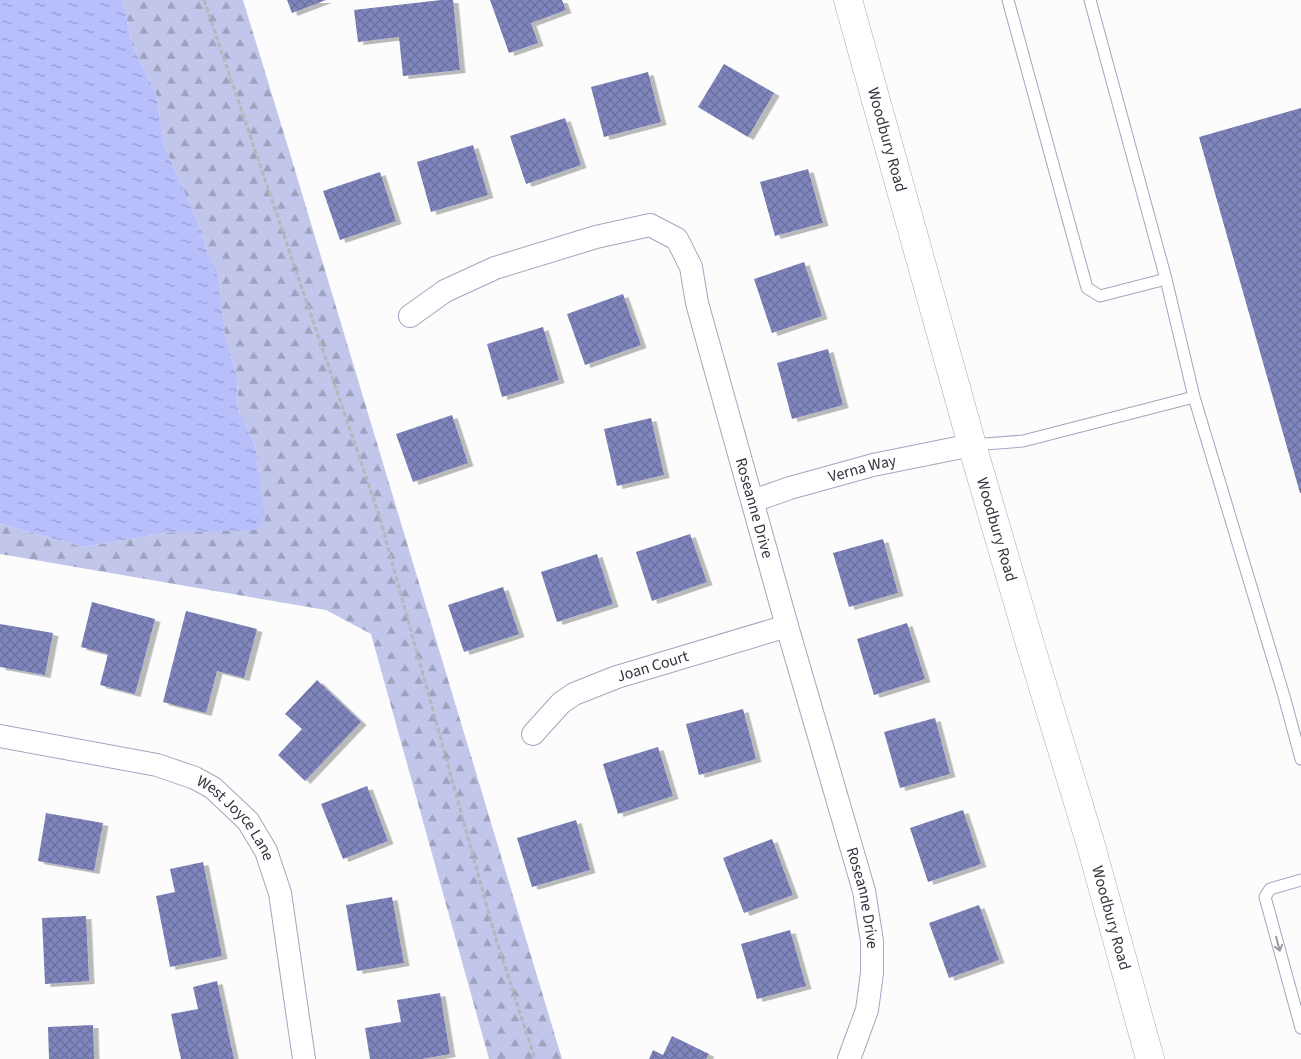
<svg xmlns="http://www.w3.org/2000/svg" width="1301" height="1059" font-family="'Source Sans 3',sans-serif">
	<style>
		.forest { fill: url(#forest-firs) }
		.water { fill: url(#water-ripples) }
		.building { fill: url(#building-cross-hatch); filter: url(#shadow) }
		.lines { fill: none; stroke-linecap: round; stroke-linejoin: round }
		.lane-casing { stroke: #a3a6c0; stroke-width: 13 }
		.street-casing { stroke: #a3a6c0; stroke-width: 24 }
		.secondary-casing { stroke: #a3a6c0; stroke-width: 29 }
		.path { stroke: #b6b7ba; stroke-width: 3; stroke-dasharray: 5 2.5; stroke-linecap: butt }
		.lane { stroke: #fff; stroke-width: 11 }
		.street { stroke: #fff; stroke-width: 22 }
		.secondary { stroke: #fff; stroke-width: 28 }
		.oneway { stroke: #989a9e }
		.labels { text-anchor: middle; dominant-baseline: central; stroke-width: 5; stroke-linejoin: round; paint-order: stroke }
		.street-label { font-size: 16px; fill: #32343e; stroke: #fff }
	</style>
	<defs>
		<pattern id="forest-firs" width="22" height="20" patternUnits="userSpaceOnUse" patternTransform="scale(1.25)"><rect width="22" height="20" fill="#c1c6ea"/><path d="M5 1l3.5 6h-7zM16 11l3.5 6h-7z" fill="#9da2bf"/></pattern>
		<pattern id="water-ripples" width="26" height="14" patternUnits="userSpaceOnUse" patternTransform="scale(1.25)"><rect width="26" height="14" fill="#b8bffb"/><path d="M2 4q2-2 4 0t4 0M15 11q2-2 4 0t4 0" fill="none" stroke="#969ccd"/></pattern>
		<pattern id="building-cross-hatch" width="8" height="8" patternUnits="userSpaceOnUse" patternTransform="scale(1.25)"><rect width="8" height="8" fill="#8085be"/><path d="M0 0l8 8M0 8l8-8" fill="none" stroke="#696e9c"/></pattern>
		<filter id="shadow"><feDropShadow dx="5.5" dy="3" stdDeviation="0" flood-color="#0004"/></filter>
	</defs>
	<rect width="100%" height="100%" fill="#fcfcfc"/>
	<path class="forest" d="M123 0H243L288 147 562 1059H489L371 634 326 610 0 554V524L84 547 165 533 259 475 255 444 238 410 237 376 224 330 208 254 201 230 165 148 156 93 132 45Z"/>
	<path class="water" d="M0 0H123L132 45 156 93 165 148 188 200 201 230 208 254 217 273 224 330 237 376 238 410 255 444 265 520 256 530 165 533 84 547 0 524Z"/>
	<path class="building" d="M287 0H326L292 13Z
		M441 0H453L460 70 403 76 399 37 358 42 354 10Z
		M490 0H562L566 10 531 23 538 43 509 53Z
		M724 64 774 93 748 137 698 107Z
		M648 72 661 122 604 137 591 87Z
		M1301 108V493H1300L1199 137Z
		M565 118 581 165 526 184 510 136Z
		M473 145 488 195 431 212 417 162Z
		M808 169 823 223 775 236 760 182Z
		M380 172 396 221 340 240 323 191Z
		M804 262 822 316 772 333 754 279Z
		M623 294 641 345 585 365 567 314Z
		M543 327 559 380 502 397 487 344Z
		M828 349 843 405 792 419 777 363Z
		M452 415 468 463 413 482 396 434Z
		M651 418 664 475 617 486 604 429Z
		M690 534 707 582 652 601 636 552Z
		M883 539 898 593 849 607 833 553Z
		M597 554 613 604 557 622 541 572Z
		M503 587 519 634 464 652 448 605Z
		M92 602 155 619 135 694 100 685 108 654 81 647Z
		M186 611 257 629 244 678 217 671 206 713 163 702Z
		M907 623 925 679 874 695 857 639Z
		M0 624 53 633 45 675 0 667Z
		M317 680 361 722 305 781 278 755 302 729 285 714Z
		M743 709 756 759 699 775 686 724Z
		M935 718 950 774 900 788 884 732Z
		M658 747 673 796 618 814 603 764Z
		M367 786 388 841 343 859 321 804Z
		M963 810 981 864 928 882 910 828Z
		M46 813 103 823 94 871 38 861Z
		M576 820 590 870 532 887 517 838Z
		M772 839 793 895 744 913 723 858Z
		M203 862 222 956 170 967 156 896 175 892 170 869Z
		M392 897 404 963 357 971 346 905Z
		M979 905 999 960 949 978 929 923Z
		M86 916 89 981 45 984 42 918Z
		M790 930 806 986 757 999 741 944Z
		M217 981 234 1059H181L171 1014 198 1009 193 987Z
		M440 993 450 1054 422 1059H370L365 1028 401 1022 397 1000Z
		M93 1025 94 1059H49L48 1027Z
		M672 1036 709 1054 706 1059H649L653 1050 663 1055Z"/>
	<g class="lines">
		<g class="lane-casing">
			<path id="lane" d="M1008 0 1087 288 1100 296 1166 279
				M1194 397 1284 696 1301 759
				M972 445 1023 441 1194 397 1166 279 1090 0
				M1301 880 1270 889 1265 897 1301 1028"/>
		</g>
		<g class="street-casing">
			<g id="street">
				<path id="s1" d="M410 316 445 291 495 268 596 237 650 225 677 239 691 267 697 303 787 626 864 891 872 941V973L867 1010 849 1059"/>
				<path id="s2" d="M753 501 790 488 873 465 972 445"/>
				<path id="s3" d="M533 734 561 703 574 694 617 677 787 626"/>
				<path id="s4" d="M0 736 157 765 195 778 213 788 248 821 266 851 280 893 304 1059"/>
			</g>
		</g>
		<g class="secondary-casing">
			<g id="secondary">
				<path id="s5" d="M848 0 972 445 1030 644 1090 842 1150 1059"/>
			</g>
		</g>
		<path class="path" d="M204 0 379 515 496 939 535 1059"/>
		<use href="#lane" class="lane"/>
		<use href="#street" class="street"/>
		<use href="#secondary" class="secondary"/>
	</g>
	<defs><path id="oneway-shaft" d="M-6 0H5M1.5-3L5.5 0L1.5 3" fill="none" stroke-width="1.6" stroke-linecap="round" stroke-linejoin="round" transform="scale(1.25)"/></defs>
	<use class="oneway" href="#oneway-shaft" transform="translate(1278 944) rotate(75)"/>
	<g class="labels">
		<g class="street-label">
			<text stroke="none"><textPath href="#s5" startOffset="145">Woodbury Road</textPath></text>
			<text stroke="none"><textPath href="#s2" startOffset="114">Verna Way</textPath></text>
			<text stroke="none"><textPath href="#s1" startOffset="570">Roseanne Drive</textPath></text>
			<text stroke="none"><textPath href="#s5" startOffset="550">Woodbury Road</textPath></text>
			<text stroke="none"><textPath href="#s3" startOffset="141">Joan Court</textPath></text>
			<text stroke="none"><textPath href="#s4" startOffset="258">West Joyce Lane</textPath></text>
			<text stroke="none"><textPath href="#s1" startOffset="975">Roseanne Drive</textPath></text>
			<text stroke="none"><textPath href="#s5" startOffset="955">Woodbury Road</textPath></text>
		</g>
	</g>
</svg>
